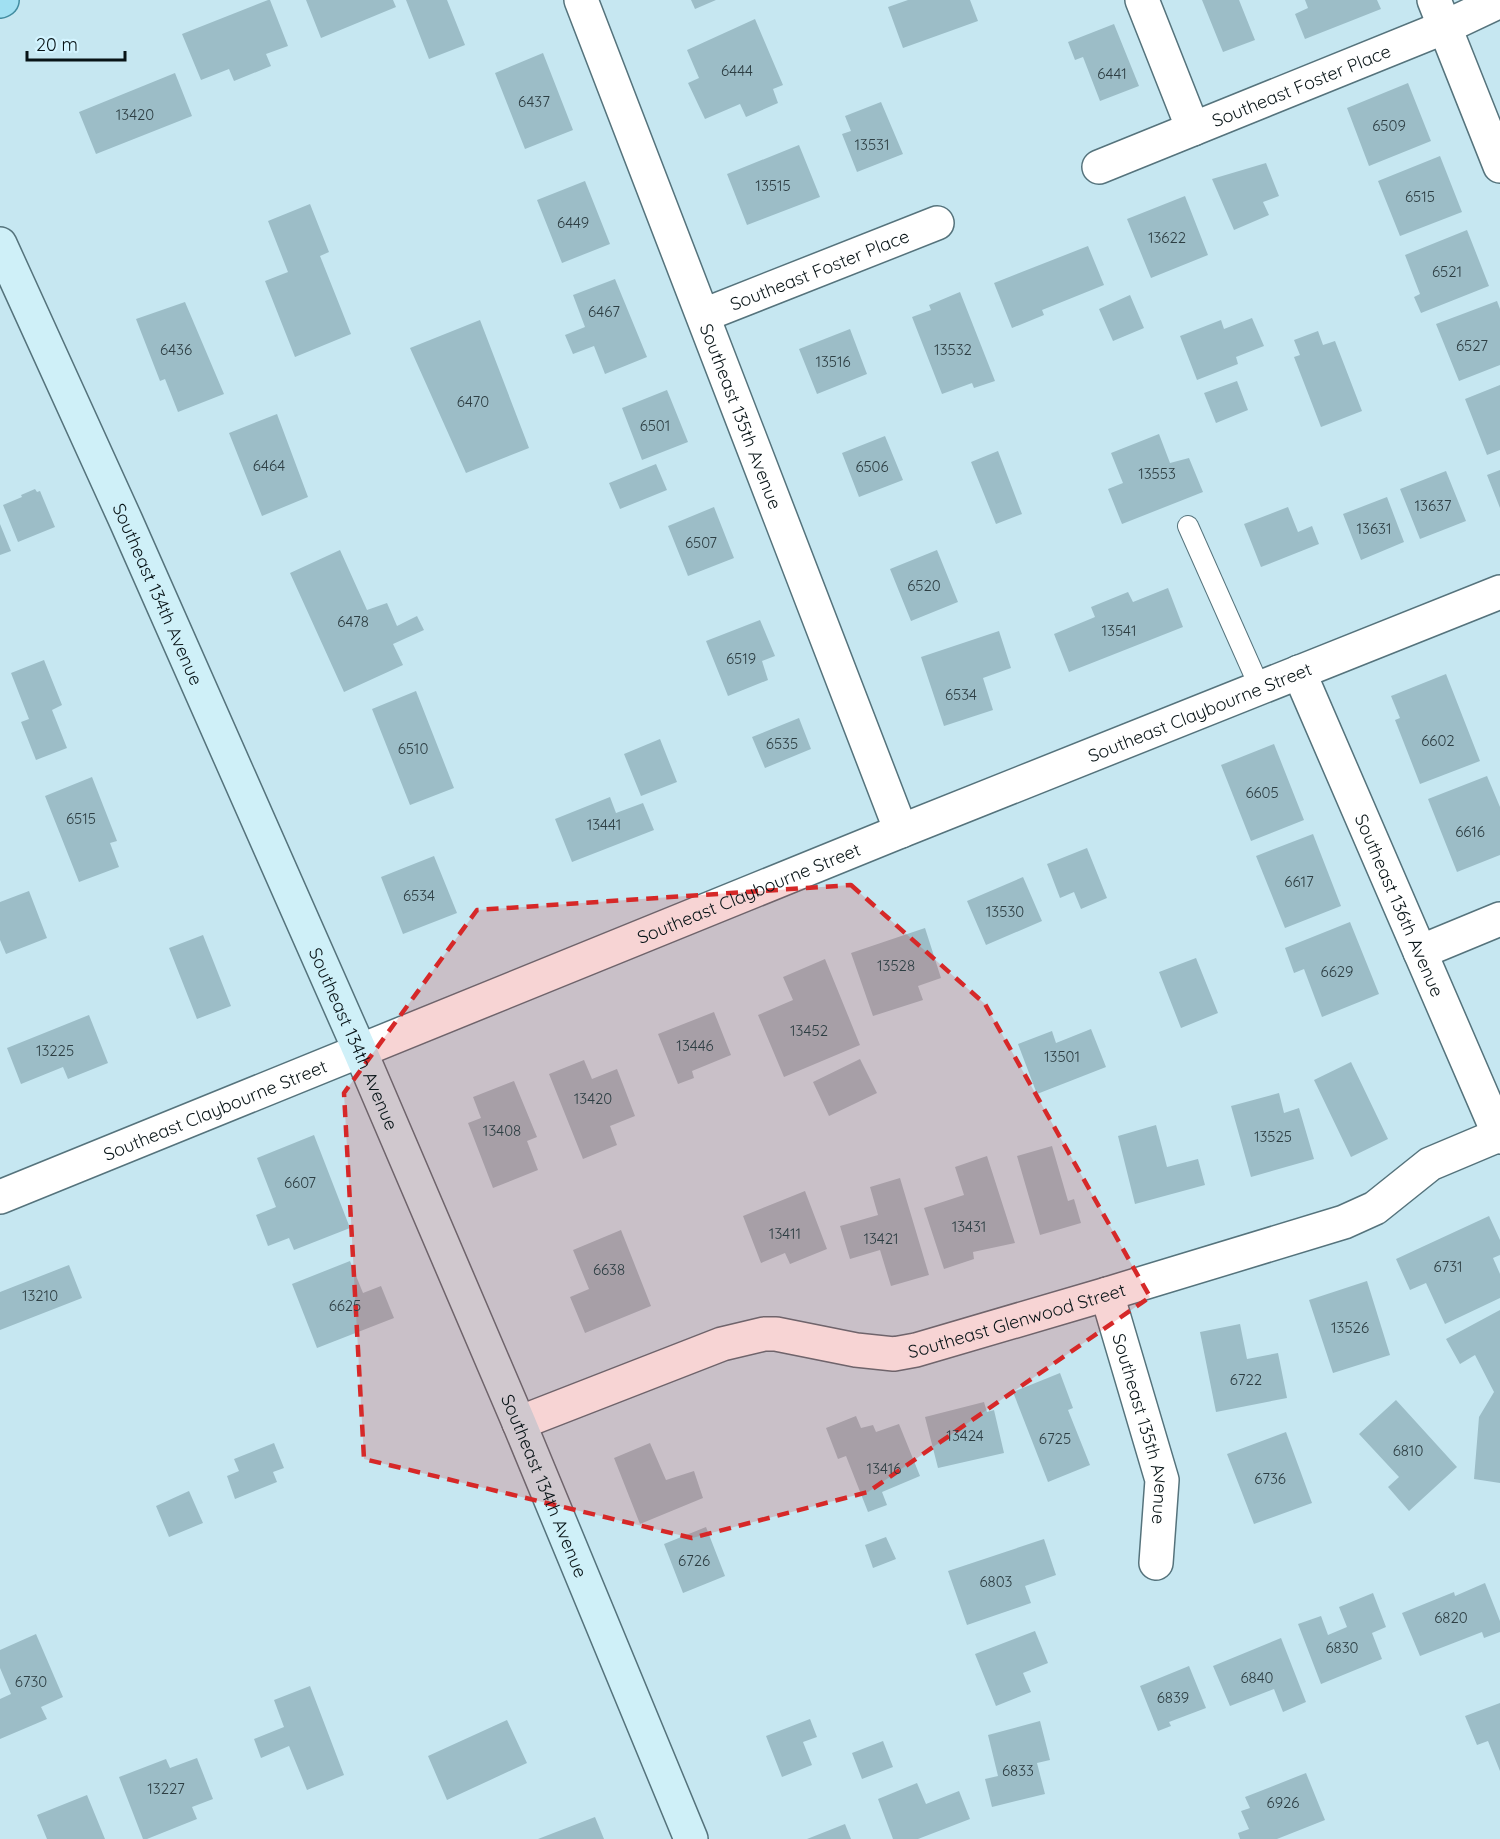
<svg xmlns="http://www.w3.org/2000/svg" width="1500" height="1839" font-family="Quicksand,sans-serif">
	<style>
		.building { fill: #9cbdc7 }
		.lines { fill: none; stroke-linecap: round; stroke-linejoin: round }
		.lane-casing { stroke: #55737c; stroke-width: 22 }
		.street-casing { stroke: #55737c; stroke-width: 36 }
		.secondary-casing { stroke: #55737c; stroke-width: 36 }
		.primary-casing { stroke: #418ca0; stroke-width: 36 }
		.lane { stroke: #fff; stroke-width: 20 }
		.street { stroke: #fff; stroke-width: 33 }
		.secondary { stroke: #cff0f8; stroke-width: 33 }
		.primary { stroke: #a0e0f2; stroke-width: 33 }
		.marked { fill: #d62828; fill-opacity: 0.2; stroke: #d62828; stroke-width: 4.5; stroke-dasharray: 12 8; stroke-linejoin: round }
		.labels { text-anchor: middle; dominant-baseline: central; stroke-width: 6; stroke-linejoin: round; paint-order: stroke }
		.number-label { font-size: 15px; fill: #2d3e43 }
		.street-label { font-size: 18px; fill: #081417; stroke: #d3f4ff }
	</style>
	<rect width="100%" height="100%" fill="#c6e7f1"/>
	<path class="building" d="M268 0H270L288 46 266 54 271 66 234 81 229 69 201 80 182 34Z
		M306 0H393L396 7 321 38Z
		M406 0H447L465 45 429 59Z
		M691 0H716L695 9Z
		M908 0H970L978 21 903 48 888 7Z
		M1202 0H1239L1255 40 1223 52Z
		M1305 0H1377L1381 9 1305 39 1295 14 1308 8Z
		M755 19 783 85 773 89 778 103 746 117 740 104 705 119 688 83 699 78 687 50Z
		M1114 24 1139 86 1100 101 1083 57 1075 60 1068 42Z
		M543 53 573 130 525 149 495 73Z
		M175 73 192 116 96 154 79 112Z
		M1408 83 1431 141 1369 166 1347 108Z
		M881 102 903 154 857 172 842 134 851 131 845 116Z
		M799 145 820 197 747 225 727 174Z
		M1440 156 1462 212 1400 236 1378 181Z
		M1266 163 1279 196 1263 202 1269 215 1234 230 1212 179Z
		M585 181 610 244 562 263 537 200Z
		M1185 196 1208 255 1151 278 1127 219Z
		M310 204 329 252 320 256 351 334 295 357 265 281 288 272 268 221Z
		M1467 230 1489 286 1421 313 1414 297 1420 294 1405 255Z
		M1088 246 1104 285 1042 310 1044 315 1012 328 994 283Z
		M615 279 647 357 605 374 594 346 573 354 565 335 585 327 573 295Z
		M960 292 995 381 974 388 972 383 942 394 912 317 931 310 929 305Z
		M1130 295 1144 328 1113 341 1099 309Z
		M1497 301 1500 309V365L1459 381 1436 324Z
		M185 302 224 394 178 412 165 379 160 381 136 319Z
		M1252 318 1264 346 1236 357 1238 364 1197 380 1180 336 1221 320 1224 329Z
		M480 320 529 448 466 473 410 348Z
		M850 329 867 374 817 394 799 349Z
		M1318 331 1323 345 1335 341 1362 411 1321 427 1294 357 1300 355 1294 340Z
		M1237 381 1248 410 1216 423 1204 393Z
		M1500 385V450L1487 455 1465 399Z
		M667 390 688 442 642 460 622 408Z
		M277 414 308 497 262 516 229 433Z
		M1159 434 1170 463 1189 458 1203 492 1122 524 1108 489 1123 483 1111 453Z
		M885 436 903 480 859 497 842 453Z
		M998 451 1022 514 996 524 971 462Z
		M656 464 667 490 620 509 609 483Z
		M1500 470V508L1487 475Z
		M1446 471 1466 521 1420 539 1400 489Z
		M35 489 37 492 40 491 55 527 18 542 3 505 22 497 21 495Z
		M1387 497 1404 542 1361 560 1343 514Z
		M714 507 734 558 688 576 668 526Z
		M1288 507 1298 532 1312 526 1319 544 1261 567 1244 524Z
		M0 524 11 551 0 555Z
		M340 550 367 610 387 603 397 626 417 616 424 630 393 644 403 665 344 692 290 573Z
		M937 550 958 602 911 621 890 569Z
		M1168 588 1183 627 1069 672 1054 634 1095 617 1091 607 1128 592 1133 602Z
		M760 620 775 656 762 661 768 680 728 696 706 641Z
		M999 631 1011 668 983 678 993 710 944 726 921 657Z
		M44 660 62 705 52 710 67 748 36 760 21 722 29 719 11 673Z
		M1446 674 1480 761 1420 784 1395 720 1400 718 1391 696Z
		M416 691 454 788 410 805 372 709Z
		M799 718 811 749 765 768 752 737Z
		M660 739 677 782 641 796 624 754Z
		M1274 744 1304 820 1251 841 1221 765Z
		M1487 776 1500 807V855L1457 872 1428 799Z
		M92 777 117 841 110 843 119 867 79 882 45 796Z
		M610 797 616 813 643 803 654 830 572 862 555 819Z
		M1313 834 1341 906 1285 928 1256 856Z
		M1087 848 1107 898 1081 909 1074 892 1060 898 1047 864Z
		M434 856 457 913 403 934 381 877Z
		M1023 877 1042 921 986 945 967 901Z
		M29 891 47 938 6 954 0 940V902Z
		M1350 922 1379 994 1322 1017 1304 969 1294 973 1285 948Z
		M925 928 941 978 918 986 923 1000 873 1016 851 953Z
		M203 935 231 1006 197 1019 169 948Z
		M1196 958 1218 1013 1181 1028 1159 972Z
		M825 959 860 1045 784 1077 758 1015 793 1000 783 977Z
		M714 1012 731 1055 692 1071 694 1078 678 1084 658 1034Z
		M89 1015 108 1063 68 1079 63 1067 21 1084 7 1048Z
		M1091 1029 1106 1067 1037 1094 1018 1044 1052 1031 1056 1043Z
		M860 1059 877 1093 829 1116 813 1082Z
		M584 1060 592 1079 617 1069 635 1116 610 1126 617 1145 583 1159 549 1074Z
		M1351 1062 1388 1139 1351 1157 1314 1080Z
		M514 1081 537 1137 527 1141 538 1170 493 1188 468 1123 481 1118 473 1097Z
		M1279 1093 1284 1113 1299 1108 1314 1159 1251 1177 1231 1106Z
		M1156 1125 1167 1167 1198 1159 1205 1185 1135 1204 1118 1136Z
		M314 1135 350 1228 294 1250 289 1238 268 1246 256 1215 276 1207 257 1158Z
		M1052 1146 1068 1201 1074 1199 1081 1223 1040 1235 1017 1156Z
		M987 1156 1015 1243 973 1252 974 1259 944 1269 924 1208 964 1195 955 1167Z
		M900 1178 929 1275 891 1286 880 1250 850 1259 840 1226 878 1215 870 1187Z
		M805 1191 827 1249 790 1264 785 1253 761 1263 743 1216Z
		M1489 1216 1500 1240V1255L1493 1258 1500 1274V1298L1445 1324 1426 1283 1410 1290 1396 1259Z
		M621 1230 651 1306 585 1333 570 1297 589 1289 573 1250Z
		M350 1261 363 1293 381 1286 394 1318 317 1348 292 1284Z
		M69 1265 82 1298 0 1330V1292Z
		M1367 1281 1390 1355 1333 1373 1309 1300Z
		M1500 1310V1483L1474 1479 1479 1417 1494 1392 1475 1355 1460 1364 1446 1339Z
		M1240 1324 1247 1359 1278 1353 1287 1398 1216 1412 1200 1332Z
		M1060 1373 1073 1408 1068 1410 1090 1465 1048 1482 1013 1392Z
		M1396 1400 1457 1467 1409 1511 1388 1487 1399 1477 1359 1434Z
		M984 1402 987 1412 994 1410 1004 1453 938 1468 925 1417Z
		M856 1416 861 1428 873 1425 876 1432 899 1424 920 1476 882 1492 887 1505 868 1512 846 1456 838 1459 826 1428Z
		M1286 1432 1312 1503 1254 1524 1227 1454Z
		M274 1443 284 1468 273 1472 277 1482 235 1499 227 1476 239 1471 234 1459Z
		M650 1443 666 1480 694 1471 703 1498 640 1524 614 1458Z
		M189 1491 203 1523 169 1537 156 1506Z
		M706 1527 725 1576 683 1593 664 1544Z
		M886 1537 896 1559 873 1568 865 1545Z
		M1044 1539 1056 1575 1025 1586 1031 1603 967 1625 948 1571Z
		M1485 1583 1500 1621V1632L1484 1638 1482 1632 1420 1656 1402 1613 1454 1592 1455 1596Z
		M1373 1593 1386 1627 1372 1633 1382 1659 1321 1684 1298 1624 1321 1616 1328 1635 1347 1627 1339 1607Z
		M1035 1631 1048 1663 1023 1673 1031 1692 996 1706 975 1654Z
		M36 1634 63 1697 41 1707 47 1719 0 1739V1699L11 1694 0 1668V1650Z
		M1281 1638 1306 1702 1283 1712 1274 1689 1230 1706 1213 1666Z
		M1189 1666 1206 1708 1169 1722 1171 1726 1158 1731 1140 1686Z
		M310 1686 344 1775 307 1790 289 1746 261 1758 254 1739 284 1727 274 1700Z
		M1500 1703V1771L1488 1741 1477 1745 1465 1716Z
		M810 1719 817 1737 803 1742 812 1765 782 1777 766 1736Z
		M507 1720 527 1763 447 1800 428 1756Z
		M1040 1721 1050 1760 1037 1763 1045 1794 992 1807 985 1779 998 1776 988 1735Z
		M883 1741 893 1767 862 1779 852 1753Z
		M197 1758 213 1799 192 1807 197 1819 147 1839H143L119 1777 166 1759 170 1768Z
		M1306 1773 1325 1820 1277 1839H1240L1238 1833 1249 1829 1241 1811 1250 1808 1245 1797Z
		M917 1783 926 1804 959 1791 970 1819 918 1839H893L878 1799Z
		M87 1795 105 1839H47L37 1815Z
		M595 1817 604 1839H538Z
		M845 1824 851 1839H807Z"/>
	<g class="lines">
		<g class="lane-casing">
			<path id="lane" d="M1188 526 1260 688"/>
		</g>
		<g class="street-casing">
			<g id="street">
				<path id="s1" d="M581 0 901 831"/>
				<path d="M1142 0 1193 129"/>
				<path d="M1434 0 1500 166"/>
				<path id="s2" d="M1099 167 1445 27 1500 1"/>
				<path id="s3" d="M704 315 937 223"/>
				<path id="s4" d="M1299 672 1500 1137"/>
				<path d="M1420 952 1500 919"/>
				<path id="s5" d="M0 1197 901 831 1500 592"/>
				<path id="s6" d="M1107 1294 1162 1480 1156 1563"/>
				<path id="s7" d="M519 1423 722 1344 764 1334H776L856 1350 894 1354 916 1350 1107 1294 1344 1222 1375 1208 1430 1164 1499 1135"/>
			</g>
		</g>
		<g class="secondary-casing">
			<g id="secondary">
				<path id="s8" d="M0 244 126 521 360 1051 519 1423 691 1839"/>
			</g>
		</g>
		<g class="primary-casing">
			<path id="primary" d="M0 1 2 0"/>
		</g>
		<use href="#lane" class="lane"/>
		<use href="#street" class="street"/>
		<use href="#secondary" class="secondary"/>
		<use href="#primary" class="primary"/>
	</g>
	<path class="marked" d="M851 885 985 1004 1150 1297 868 1492 692 1538 364 1459 344 1093 477 910Z"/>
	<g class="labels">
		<g class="number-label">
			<text x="737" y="70">6444</text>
			<text x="1112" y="73">6441</text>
			<text x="534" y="101">6437</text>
			<text x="135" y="114">13420</text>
			<text x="1389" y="125">6509</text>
			<text x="872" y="144">13531</text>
			<text x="773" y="185">13515</text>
			<text x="1420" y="196">6515</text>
			<text x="573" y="222">6449</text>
			<text x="1167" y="237">13622</text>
			<text x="1447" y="271">6521</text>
			<text x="604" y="311">6467</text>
			<text x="1472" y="345">6527</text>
			<text x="176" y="349">6436</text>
			<text x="953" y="349">13532</text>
			<text x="833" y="361">13516</text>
			<text x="473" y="401">6470</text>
			<text x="655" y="425">6501</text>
			<text x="269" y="465">6464</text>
			<text x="872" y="466">6506</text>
			<text x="1157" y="473">13553</text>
			<text x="1433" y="505">13637</text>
			<text x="1374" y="528">13631</text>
			<text x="701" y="542">6507</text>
			<text x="924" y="585">6520</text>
			<text x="353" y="621">6478</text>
			<text x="1119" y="630">13541</text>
			<text x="741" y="658">6519</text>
			<text x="961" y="694">6534</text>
			<text x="1438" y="740">6602</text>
			<text x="782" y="743">6535</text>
			<text x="413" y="748">6510</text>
			<text x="1262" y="792">6605</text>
			<text x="81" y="818">6515</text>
			<text x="604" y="824">13441</text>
			<text x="1470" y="831">6616</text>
			<text x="1299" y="881">6617</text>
			<text x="419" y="895">6534</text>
			<text x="1005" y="911">13530</text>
			<text x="896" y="965">13528</text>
			<text x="1337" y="971">6629</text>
			<text x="809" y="1030">13452</text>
			<text x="695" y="1045">13446</text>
			<text x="55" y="1050">13225</text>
			<text x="1062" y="1056">13501</text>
			<text x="593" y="1098">13420</text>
			<text x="502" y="1130">13408</text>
			<text x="1273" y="1136">13525</text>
			<text x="300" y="1182">6607</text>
			<text x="969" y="1226">13431</text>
			<text x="785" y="1233">13411</text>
			<text x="881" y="1238">13421</text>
			<text x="1448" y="1266">6731</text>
			<text x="609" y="1269">6638</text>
			<text x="40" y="1295">13210</text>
			<text x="345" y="1305">6625</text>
			<text x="1350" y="1327">13526</text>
			<text x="1246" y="1379">6722</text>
			<text x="965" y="1435">13424</text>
			<text x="1055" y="1438">6725</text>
			<text x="1408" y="1450">6810</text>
			<text x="884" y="1468">13416</text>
			<text x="1270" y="1478">6736</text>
			<text x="694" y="1560">6726</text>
			<text x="996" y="1581">6803</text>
			<text x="1451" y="1617">6820</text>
			<text x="1342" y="1647">6830</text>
			<text x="1257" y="1677">6840</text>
			<text x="31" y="1681">6730</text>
			<text x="1173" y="1697">6839</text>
			<text x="1018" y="1770">6833</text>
			<text x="166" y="1788">13227</text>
			<text x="1283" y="1802">6926</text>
		</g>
		<g class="street-label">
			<text stroke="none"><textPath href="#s2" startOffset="218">Southeast Foster Place</textPath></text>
			<text stroke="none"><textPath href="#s3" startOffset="124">Southeast Foster Place</textPath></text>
			<text stroke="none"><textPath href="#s1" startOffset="446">Southeast 135th Avenue</textPath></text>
			<text stroke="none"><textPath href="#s8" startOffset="384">Southeast 134th Avenue</textPath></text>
			<text stroke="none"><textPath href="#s5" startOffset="1294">Southeast Claybourne Street</textPath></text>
			<text stroke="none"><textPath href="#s5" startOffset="808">Southeast Claybourne Street</textPath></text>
			<text stroke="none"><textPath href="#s4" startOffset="254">Southeast 136th Avenue</textPath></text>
			<text stroke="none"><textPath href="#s8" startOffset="870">Southeast 134th Avenue</textPath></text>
			<text stroke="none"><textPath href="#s5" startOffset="232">Southeast Claybourne Street</textPath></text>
			<text stroke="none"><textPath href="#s7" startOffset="520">Southeast Glenwood Street</textPath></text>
			<text stroke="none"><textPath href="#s6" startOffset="140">Southeast 135th Avenue</textPath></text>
			<text stroke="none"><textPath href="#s8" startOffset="1356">Southeast 134th Avenue</textPath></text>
		</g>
	</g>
	<path d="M27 51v9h98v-9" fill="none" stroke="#081417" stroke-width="3"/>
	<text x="36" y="51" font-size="18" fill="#081417" stroke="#d3f4ff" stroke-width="4.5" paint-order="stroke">20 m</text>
</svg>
